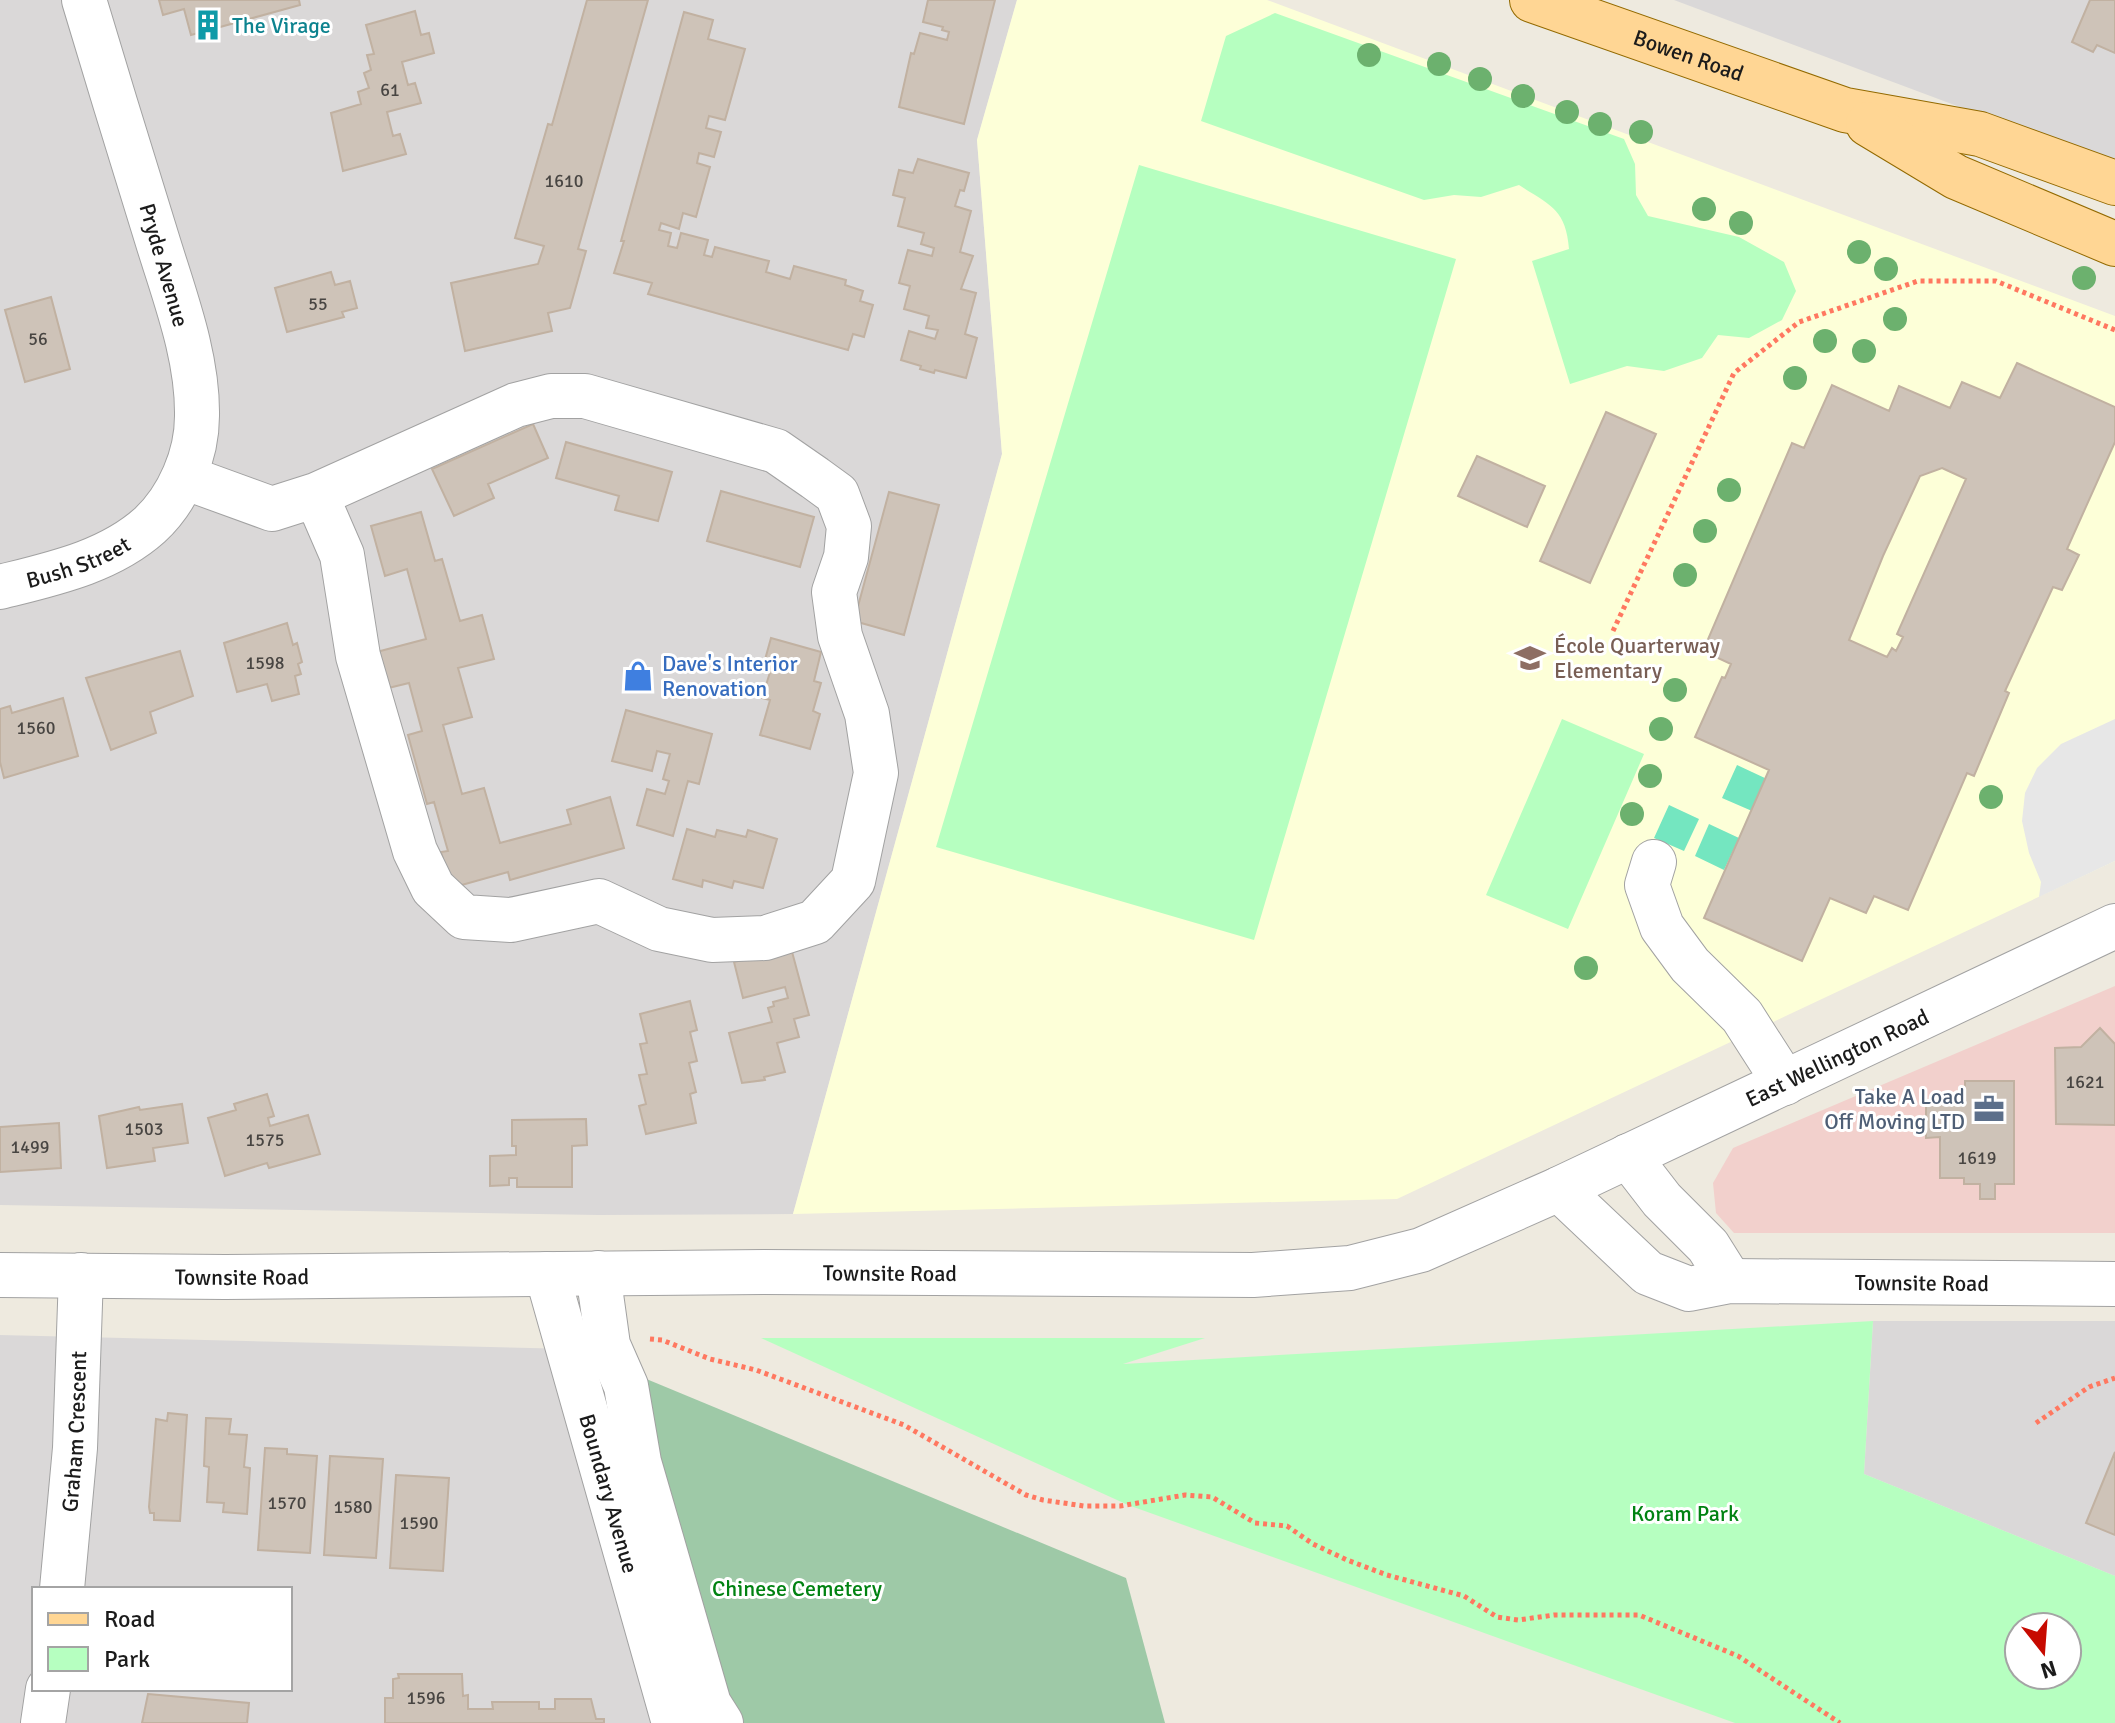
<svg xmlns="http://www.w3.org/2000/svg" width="2115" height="1723" font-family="Signika,sans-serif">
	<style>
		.residential { fill: #dad8d8; fill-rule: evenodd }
		.commercial { fill: #f2d0cc }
		.education { fill: #fdffd8 }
		.cemetery { fill: #9ec9a7 }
		.park { fill: #b6ffc0; fill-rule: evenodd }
		.pitch { fill: #74e6c0 }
		.parking { fill: #e7e7e7 }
		.building { fill: #cec3b8; stroke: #c1b1a1; stroke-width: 2; fill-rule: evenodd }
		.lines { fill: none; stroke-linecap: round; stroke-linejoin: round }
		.minor-casing { stroke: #a2a2a2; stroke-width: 46 }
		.major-casing { stroke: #936a00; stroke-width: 46 }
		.path { stroke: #ff7860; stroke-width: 5; stroke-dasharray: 4 4; stroke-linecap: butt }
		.minor { stroke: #fff; stroke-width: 44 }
		.major { stroke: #ffd694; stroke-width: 44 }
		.tree { fill: #6cb16e }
		.labels { text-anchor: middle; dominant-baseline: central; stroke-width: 6; stroke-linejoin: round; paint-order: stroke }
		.number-label { font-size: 18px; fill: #484542 }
		.culture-label { font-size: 22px; fill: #0d838f; stroke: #fff; text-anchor: start }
		.street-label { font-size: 22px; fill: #1b1b1b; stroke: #fff }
		.education-label { font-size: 22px; fill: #785e54; stroke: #fff; text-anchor: start }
		.shop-label { font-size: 22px; fill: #366cbe; stroke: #fff; text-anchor: start }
		.service-label { font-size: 22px; fill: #4e5e75; stroke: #fff; text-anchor: end }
		.park-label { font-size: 22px; fill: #018212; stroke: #fff }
	</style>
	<rect width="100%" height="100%" fill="#eeeadf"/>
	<path class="residential" d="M0 0H1017L977 140 1002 454 793 1214 598 1215 0 1205Z
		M1674 0H2115V165Z
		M1873 1321H2115V1576L1864 1474Z
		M0 1335 574 1349 694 1723H0ZM34 1589H290V1689H34Z"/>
	<path class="commercial" d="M2115 986V1233H1734L1716 1213 1713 1183 1733 1148Z"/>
	<path class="education" d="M1017 0H1267L2115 316V861L1397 1199 793 1214 1002 454 977 140Z"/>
	<path class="cemetery" d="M574 1349 1126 1578 1165 1723H694Z"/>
	<path class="park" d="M1275 13 1624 139 1635 164 1636 195 1648 216 1739 237 1784 262 1796 291 1782 320 1749 338 1718 335 1702 358 1664 371 1627 366 1570 384 1532 261 1569 249C1566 209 1550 205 1519 185L1481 197 1454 195 1424 200 1201 121 1226 36Z
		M1139 165 1456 259 1254 940 936 847Z
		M1562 719 1644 754 1568 929 1486 895Z
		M1873 1321 1864 1474 2115 1576V1723H1735L1128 1505 761 1338H1205L1123 1364ZM2067 1627V1675H2019V1627Z"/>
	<path class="pitch" d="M1737 765 1767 779 1752 811 1722 798Z
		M1669 805 1699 819 1684 851 1654 838Z
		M1709 824 1739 838 1724 870 1695 856Z"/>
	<path class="parking" d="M2115 719V861L2039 897 2041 882 2029 853 2022 821 2025 793 2037 768 2061 744Z"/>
	<path class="building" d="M159 0H299L300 5 191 35 184 9 163 15Z
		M587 0H648L578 249 586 251 570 308 548 313 552 331 465 351 451 283 538 264 544 246 515 238 548 124 552 125Z
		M928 0H995L964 124 899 107 911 53 914 54 920 33 947 40 949 32 942 30 943 27 923 22Z
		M2090 0H2115V53L2097 45 2093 52 2072 42Z
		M415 11 421 35 429 33 434 53 402 62 408 85 415 83 421 103 387 112 393 136 400 134 406 154 343 171 331 113 361 104 358 92 369 88 364 73 371 70 367 55 374 54 366 25Z
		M684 12 713 20 708 39 745 49 725 120 709 116 706 128 721 132 714 157 699 153 697 163 710 167 696 217 683 213 679 229 661 223 659 230 671 233 668 246 677 248 681 233 708 240 704 255 712 257 715 247 769 261 766 272 790 279 794 266 846 280 845 285 863 291 860 301 873 305 864 337 853 334 848 350 648 294 652 283 614 273 624 241H621Z
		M918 159 969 173 964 191 960 190 955 206 971 211 960 252 973 256 961 289 976 293 965 334 977 338 966 378 935 370 934 373 920 369 921 366 901 360 909 331 935 339 938 330 926 328 929 316 904 309 910 286 899 283 908 250 932 256 934 248 921 244 924 233 898 226 905 198 893 195 899 170 913 173Z
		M331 272 335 285 350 281 357 308 342 312 344 317 287 332 275 288Z
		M51 297 70 369 25 382 5 310Z
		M2017 363 2115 407V442L2067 549 2079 555 2062 590 2053 587 2005 691 2009 693 1974 776 1967 773 1908 910 1874 896 1866 913 1830 898 1802 961 1704 918 1769 770 1695 737 1722 677 1725 678 1731 664 1703 651 1792 443 1804 448 1832 385 1889 411 1899 386 1950 408 1962 382 2000 398ZM1942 468 1966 479 1897 634 1903 637 1896 651 1892 648 1887 657 1849 640 1883 556 1920 476Z
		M1606 412 1656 434 1590 583 1540 561Z
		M533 424 548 458 488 484 494 498 454 516 432 469Z
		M566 442 672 472 658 521 615 510 619 496 556 478Z
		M1477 456 1545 486 1527 527 1458 496Z
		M721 491 814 517 800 567 707 541Z
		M889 492 939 505 904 635 854 621Z
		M421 512 435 561 442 559 460 621 482 615 494 659 458 668 472 717 443 725 462 794 484 788 500 843 571 824 567 810 610 797 624 848 510 880 508 872 451 888 441 852 448 851 434 802 427 804 408 735 422 731 409 683 380 690 369 654 426 639 407 569 385 576 371 526Z
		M287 623 293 645 297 643 302 662 298 664 301 674 295 676 299 694 272 701 267 684 237 692 224 643Z
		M771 638 821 652 814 681 821 683 813 711 820 714 810 749 760 735 770 700 762 698 771 669 763 667Z
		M180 651 193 696 150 712 156 733 111 750 86 678Z
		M63 698 78 756 4 778 0 762V709L10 706 12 713Z
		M626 710 712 734 699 784 688 781 673 836 637 825 647 789 665 794 669 781 663 779 670 754 657 751 652 771 612 761Z
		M687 829 715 837 717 830 746 837 748 830 777 839 763 888 734 881 732 888 703 880 702 887 673 879Z
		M791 948 809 1015 794 1019 799 1037 777 1043 785 1072 764 1077 765 1080 742 1083 729 1033 772 1022 768 1008 774 1006 773 1002 788 998 785 987 743 998 734 962Z
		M690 1001 697 1030 690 1032 697 1061 689 1063 696 1092 690 1094 696 1123 646 1134 639 1106 646 1104 639 1075 647 1074 640 1044 647 1043 640 1014Z
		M2100 1028 2115 1044V1125L2056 1124 2055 1048 2081 1047Z
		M1965 1081H2014V1184H1995V1199H1980V1184H1964V1178H1940V1137L1926 1138V1100H1965Z
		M267 1094 274 1116 268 1118 270 1126 308 1115 320 1154 269 1168 267 1163 225 1176 208 1118 236 1110 234 1104Z
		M182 1104 188 1143 153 1148 155 1161 107 1168 99 1116 139 1107 140 1110Z
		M586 1119 587 1145 572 1146V1187H517V1178H509V1185L490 1186V1156L516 1155V1146H512V1120Z
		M59 1123 61 1168 0 1172V1127Z
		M168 1413 187 1415 180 1521 154 1520V1513H150L149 1507 156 1419 167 1421Z
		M206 1418 231 1419 229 1434 247 1435 244 1467 250 1468 247 1514 223 1512 224 1503 207 1502 209 1467 204 1466Z
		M265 1448 287 1449V1454L317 1456 310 1553 258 1550Z
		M2115 1452V1535L2086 1523Z
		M330 1456 383 1459 376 1558 324 1555Z
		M396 1475 449 1478 443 1571 390 1568Z
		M398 1674H462L463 1696 468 1695V1709H493L492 1702H539V1709H555V1699H591L596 1719H604V1723H385V1698H393V1679L399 1678Z
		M148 1694 249 1703 247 1723H142Z"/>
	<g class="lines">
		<g class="minor-casing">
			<g id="minor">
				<path d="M184 477 272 509 316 495 342 555 358 656 415 851 433 888 464 917 511 920 599 901 659 929 712 940 765 938 815 922 853 881 876 773 867 714 840 636 834 592 846 557 849 526 837 494 815 478 776 451 585 396H551L516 405 316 495"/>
				<path id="s1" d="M0 587C52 574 109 562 150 525 179 498 197 455 197 416 198 356 174 295 157 239 132 159 108 80 84 0"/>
				<path d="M1654 862 1647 885 1662 927 1690 965 1742 1016 1785 1083"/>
				<path d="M1628 1156 1662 1200 1708 1246 1730 1281"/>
				<path id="s2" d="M1559 1189 1648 1273 1689 1289 1730 1281 2115 1284"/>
				<path d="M598 1273 608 1345 626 1386 639 1462 709 1704 721 1723"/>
				<path id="s3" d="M547 1274 674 1723"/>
				<path id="s4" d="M0 1275 225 1277 764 1272 1253 1275 1350 1268 1421 1250 1559 1189 2115 926"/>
				<path id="s5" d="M62 1589 75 1448 81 1275"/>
				<path d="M43 1723 48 1689"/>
			</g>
		</g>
		<g class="major-casing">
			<g id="major">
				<path id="s6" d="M1532 0 1845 110 1980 134 2115 183"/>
				<path d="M1868 124 1956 177 2115 244"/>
			</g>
		</g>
		<path class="path" d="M1613 631 1734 373 1799 322 1918 281H1996L2115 330
			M650 1339 662 1340 710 1359 756 1370 904 1425 1026 1495 1043 1500 1084 1506H1120L1185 1495 1212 1497 1255 1523 1287 1526 1313 1544 1347 1560 1387 1575 1464 1596 1497 1617 1518 1620 1554 1615H1639L1738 1656 1840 1723
			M2036 1423 2089 1387 2115 1378"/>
		<use href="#minor" class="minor"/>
		<use href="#major" class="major"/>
	</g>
	<g class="tree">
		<circle cx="1369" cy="55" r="12"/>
		<circle cx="1439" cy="64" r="12"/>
		<circle cx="1480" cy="79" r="12"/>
		<circle cx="1523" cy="96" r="12"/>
		<circle cx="1567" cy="112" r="12"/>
		<circle cx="1600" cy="124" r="12"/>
		<circle cx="1641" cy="132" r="12"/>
		<circle cx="1704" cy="209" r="12"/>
		<circle cx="1741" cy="223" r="12"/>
		<circle cx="1859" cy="252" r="12"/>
		<circle cx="1886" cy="269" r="12"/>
		<circle cx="2084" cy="278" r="12"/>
		<circle cx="1895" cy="319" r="12"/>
		<circle cx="1825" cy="341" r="12"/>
		<circle cx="1864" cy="351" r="12"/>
		<circle cx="1795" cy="378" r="12"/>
		<circle cx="1729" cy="490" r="12"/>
		<circle cx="1705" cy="531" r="12"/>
		<circle cx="1685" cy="575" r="12"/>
		<circle cx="1675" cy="690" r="12"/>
		<circle cx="1661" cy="729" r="12"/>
		<circle cx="1650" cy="776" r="12"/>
		<circle cx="1991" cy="797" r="12"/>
		<circle cx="1632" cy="814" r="12"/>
		<circle cx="1586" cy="968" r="12"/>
	</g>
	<defs>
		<g id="building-bare" transform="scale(2.4)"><path d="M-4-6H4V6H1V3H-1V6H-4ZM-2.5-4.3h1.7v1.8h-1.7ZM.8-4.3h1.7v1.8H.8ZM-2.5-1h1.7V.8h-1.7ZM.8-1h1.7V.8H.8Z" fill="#0f9aa8" stroke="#fff" stroke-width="2.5" paint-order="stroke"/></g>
		<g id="school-bare" transform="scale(2.4)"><path d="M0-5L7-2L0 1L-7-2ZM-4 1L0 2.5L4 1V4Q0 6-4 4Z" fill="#8d6e63" stroke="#fff" stroke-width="2.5" paint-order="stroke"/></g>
		<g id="shop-bare" transform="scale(2.4)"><path d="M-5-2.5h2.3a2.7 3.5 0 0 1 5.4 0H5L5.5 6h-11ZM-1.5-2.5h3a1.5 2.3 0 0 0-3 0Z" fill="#3f7fe0" stroke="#fff" stroke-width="2.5" paint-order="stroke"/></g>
		<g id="office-bare" transform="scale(2.4)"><path d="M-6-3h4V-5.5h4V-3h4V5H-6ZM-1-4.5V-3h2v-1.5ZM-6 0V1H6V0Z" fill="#5c6f8a" stroke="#fff" stroke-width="2.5" paint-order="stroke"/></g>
	</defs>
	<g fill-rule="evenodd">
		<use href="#building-bare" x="208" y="25"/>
		<use href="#school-bare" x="1530" y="658"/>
		<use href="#shop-bare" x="638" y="676"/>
		<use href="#office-bare" x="1989" y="1109"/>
	</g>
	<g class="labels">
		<g class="number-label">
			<text x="390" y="90">61</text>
			<text x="564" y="181">1610</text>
			<text x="318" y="304">55</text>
			<text x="38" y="339">56</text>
			<text x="265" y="663">1598</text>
			<text x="36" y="728">1560</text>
			<text x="2085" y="1082">1621</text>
			<text x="144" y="1129">1503</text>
			<text x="265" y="1140">1575</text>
			<text x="30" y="1147">1499</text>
			<text x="1977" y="1158">1619</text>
			<text x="287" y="1503">1570</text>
			<text x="353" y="1507">1580</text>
			<text x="419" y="1523">1590</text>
			<text x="426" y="1698">1596</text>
		</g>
		<g class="culture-label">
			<text x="232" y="25">The Virage</text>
		</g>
		<g class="street-label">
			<text stroke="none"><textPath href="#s6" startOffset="166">Bowen Road</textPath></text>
			<text transform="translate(164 265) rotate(74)">Pryde Avenue</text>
			<text stroke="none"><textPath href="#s1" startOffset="82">Bush Street</textPath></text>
			<text stroke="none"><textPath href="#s4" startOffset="1882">East Wellington Road</textPath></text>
			<text stroke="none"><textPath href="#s4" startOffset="890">Townsite Road</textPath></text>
			<text stroke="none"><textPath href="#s4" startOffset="242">Townsite Road</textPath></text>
			<text stroke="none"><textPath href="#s2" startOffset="400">Townsite Road</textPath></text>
			<text stroke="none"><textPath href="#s5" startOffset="158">Graham Crescent</textPath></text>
			<text stroke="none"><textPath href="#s3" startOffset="228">Boundary Avenue</textPath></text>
		</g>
		<g class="education-label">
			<text x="1554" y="645">École Quarterway<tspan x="1554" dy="25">Elementary</tspan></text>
		</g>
		<g class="shop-label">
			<text x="662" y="663">Dave's Interior<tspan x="662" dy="25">Renovation</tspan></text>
		</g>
		<g class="service-label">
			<text x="1965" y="1096">Take A Load<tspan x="1965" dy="25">Off Moving LTD</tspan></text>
		</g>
		<g class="park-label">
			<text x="1685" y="1513">Koram Park</text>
			<text x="797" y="1588">Chinese Cemetery</text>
		</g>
	</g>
	<rect x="32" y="1587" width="260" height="104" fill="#ffffff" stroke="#a4a4a4" stroke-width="2"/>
	<rect x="48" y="1613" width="40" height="12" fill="#ffd694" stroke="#a4a4a4" stroke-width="2"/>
	<text x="104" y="1627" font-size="24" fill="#1b1b1b">Road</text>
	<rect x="48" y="1647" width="40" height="24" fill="#b6ffc0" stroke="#a4a4a4" stroke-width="2"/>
	<text x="104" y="1667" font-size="24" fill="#1b1b1b">Park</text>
	<g transform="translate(2043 1651) rotate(163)"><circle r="38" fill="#ffffff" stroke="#a4a4a4" stroke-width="2"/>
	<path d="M0-6L14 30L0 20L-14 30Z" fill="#c70a00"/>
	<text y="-12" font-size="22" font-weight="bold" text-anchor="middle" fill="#1b1b1b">N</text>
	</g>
</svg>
